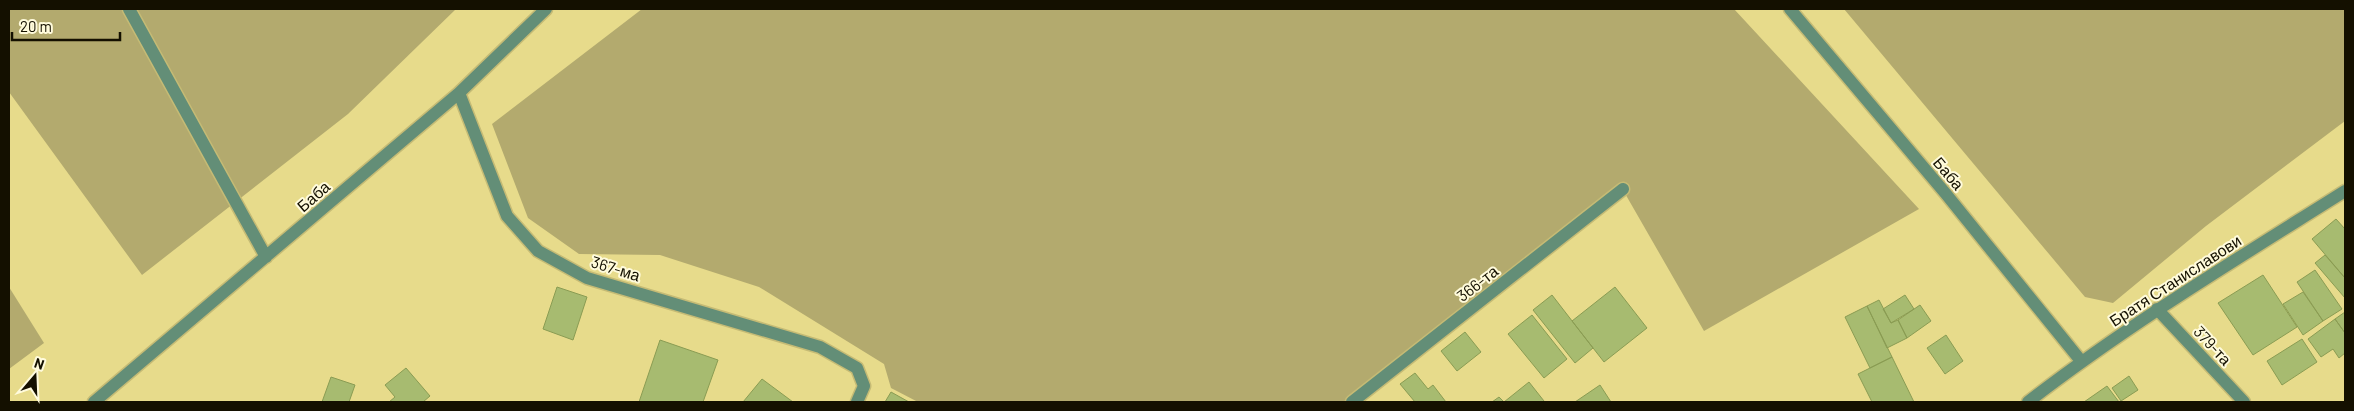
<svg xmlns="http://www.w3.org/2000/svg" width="2354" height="411" font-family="Barlow,sans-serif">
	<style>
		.green { fill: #b3aa6e }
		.building { fill: #a7bb70; stroke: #8a9c53 }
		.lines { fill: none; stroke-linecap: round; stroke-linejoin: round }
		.minor-casing { stroke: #c5bb75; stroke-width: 15 }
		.minor { stroke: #638e77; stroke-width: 12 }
		.labels { text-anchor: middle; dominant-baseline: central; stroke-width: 4; stroke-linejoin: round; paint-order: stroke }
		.street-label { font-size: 16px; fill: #141000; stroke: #fffbdc }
	</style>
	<rect width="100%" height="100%" fill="#e7db8b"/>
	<path class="green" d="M9 9H456L348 114 142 275 9 92Z
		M642 9H1734L1919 209 1704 331 1623 190 1352 402H918L891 388 884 364 759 287 660 255 579 254 528 218 492 124Z
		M1844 9H2345V121L2206 226 2113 303 2085 297Z
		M9 287 44 343 9 369Z"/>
	<path class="building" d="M2336 219 2345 229V278L2312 239Z
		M2325 255 2345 278V298L2315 263Z
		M2315 270 2342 309 2323 321 2297 282Z
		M2263 275 2297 327 2253 355 2218 303Z
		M557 287 587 297 573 340 543 329Z
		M1615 287 1647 328 1604 362 1572 321Z
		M2303 292 2323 321 2303 335 2283 304Z
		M1552 295 1593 348 1575 363 1533 310Z
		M1905 295 1914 309 1891 323 1883 309Z
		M1879 300 1891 323 1898 320 1907 338 1887 348 1867 306Z
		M1920 305 1931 321 1907 338 1898 320Z
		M1867 306 1892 357 1870 368 1845 317Z
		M2345 312V333L2335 319Z
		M1532 315 1567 359 1544 378 1508 334Z
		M2335 319 2345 333V353L2339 358 2333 349 2321 357 2308 339Z
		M1465 332 1481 352 1457 371 1441 351Z
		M1946 335 1963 361 1945 374 1927 348Z
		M2302 339 2317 362 2282 385 2267 361Z
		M660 340 718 360 703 402H639Z
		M1892 357 1914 402H1872L1858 374Z
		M406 368 430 396 423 402H389L395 397 385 385Z
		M1415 373 1428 389 1433 385 1446 402H1415L1400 384Z
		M2129 376 2138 390 2121 401 2112 388Z
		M331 377 355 385 349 402H322Z
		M762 379 793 402H743Z
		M1529 382 1544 401 1542 402H1492L1499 397 1504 402Z
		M1600 385 1611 402H1575Z
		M2107 386 2119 402H2084Z
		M891 392 909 402H885Z"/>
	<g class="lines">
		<g class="minor-casing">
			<path id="minor" d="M129 9 266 257
				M1790 9 1946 194 2081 361
				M459 93 507 216 538 251 587 278 820 347 857 368 864 386 857 402
				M2157 309 2244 402
				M94 402 459 93 546 9
				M1352 402 1623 189
				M2028 402C2129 324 2237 259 2345 191"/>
		</g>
		<use href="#minor" class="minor"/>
	</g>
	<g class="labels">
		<g class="street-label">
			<text transform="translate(1949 173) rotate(50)">Баба</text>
			<text transform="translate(313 196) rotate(-41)">Баба</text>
			<text transform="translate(616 268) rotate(17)">367-ма</text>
			<text transform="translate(2175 280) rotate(-33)">Братя Станиславови</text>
			<text transform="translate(1477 283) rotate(-38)">366-та</text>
			<text transform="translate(2213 345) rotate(47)">379-та</text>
		</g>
	</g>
	<rect width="2354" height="411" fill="none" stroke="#141000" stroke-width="20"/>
	<g transform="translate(35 376) rotate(19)" stroke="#fffbdc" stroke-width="4" paint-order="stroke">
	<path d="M0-4L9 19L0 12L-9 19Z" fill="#141000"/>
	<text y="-8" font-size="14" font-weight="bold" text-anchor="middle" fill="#141000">N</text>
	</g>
	<path d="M12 32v8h108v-8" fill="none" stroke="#141000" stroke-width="2.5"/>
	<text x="20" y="32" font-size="15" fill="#141000" stroke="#fffbdc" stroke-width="4" paint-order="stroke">20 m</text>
</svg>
